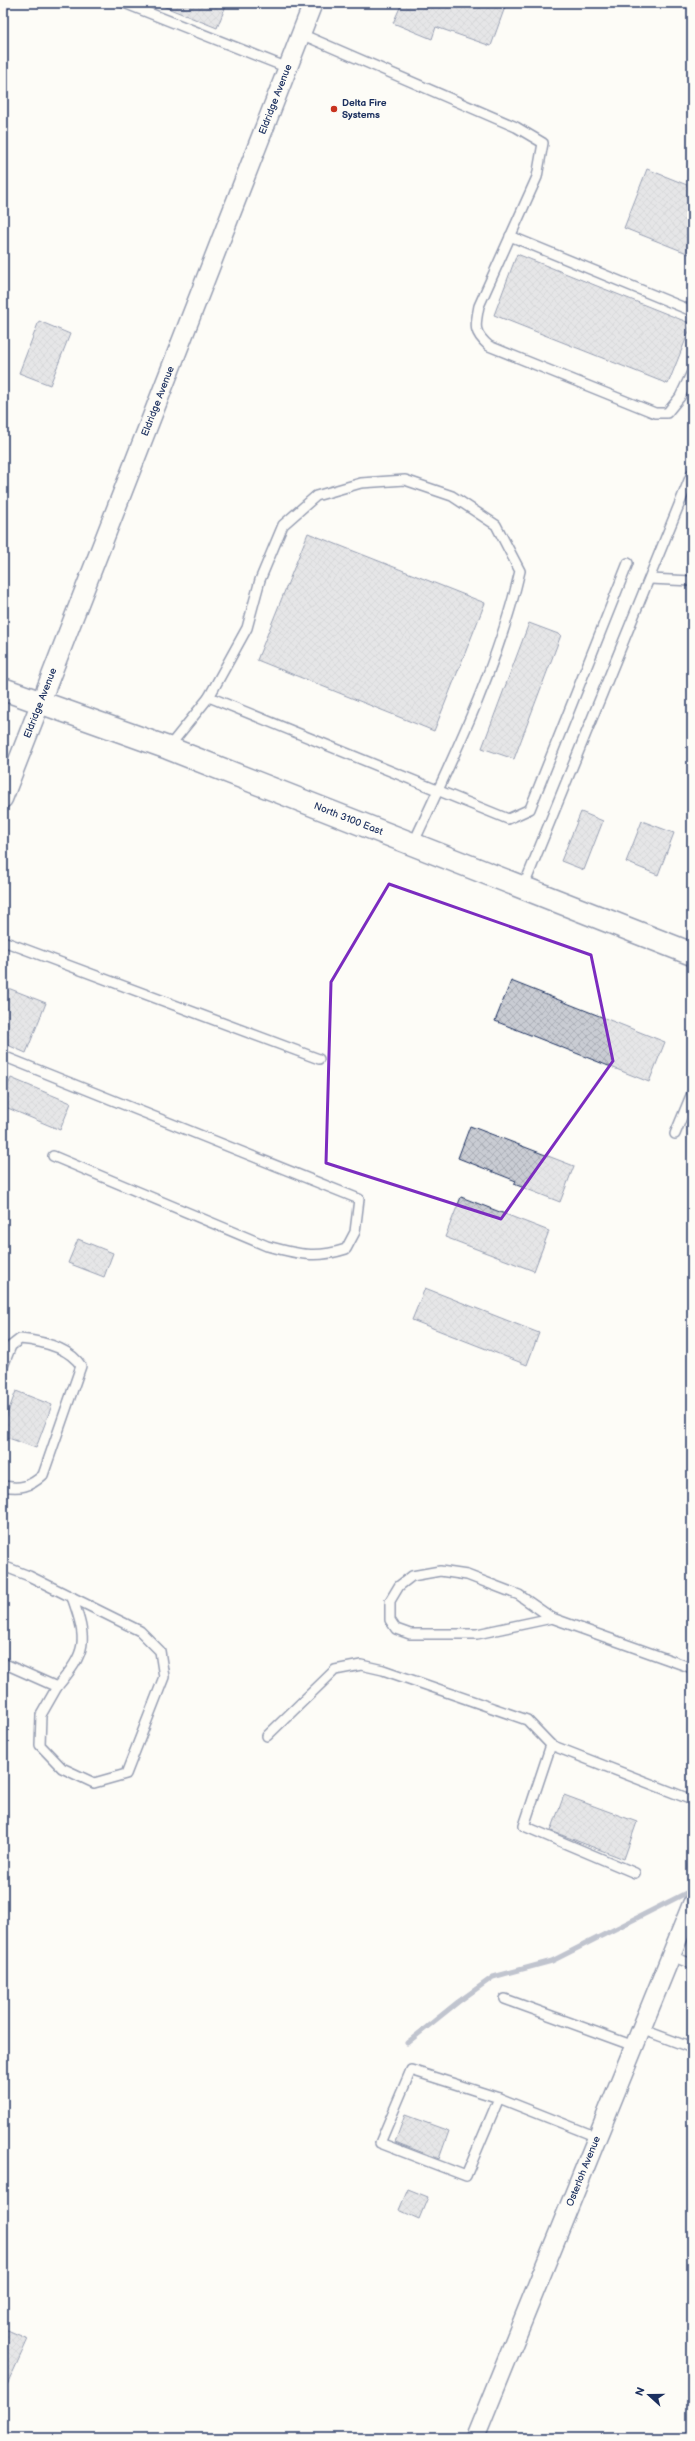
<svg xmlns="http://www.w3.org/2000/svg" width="695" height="2441" font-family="'Balsamiq Sans',sans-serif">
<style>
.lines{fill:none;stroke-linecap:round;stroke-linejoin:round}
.stream{stroke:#76819c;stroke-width:5}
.building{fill:url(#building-cross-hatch);stroke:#1b2f5e}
.service-casing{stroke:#1b2f5e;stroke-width:12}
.minor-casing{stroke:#1b2f5e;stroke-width:21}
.secondary-casing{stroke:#1b2f5e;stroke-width:25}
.service{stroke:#fdfcf7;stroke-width:9}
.minor{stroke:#fdfcf7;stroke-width:18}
.secondary{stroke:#fdfcf7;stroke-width:22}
.marked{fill:none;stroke:#7b2cbf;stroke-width:3;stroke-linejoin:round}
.poi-dot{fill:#c8321e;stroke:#fdfcf7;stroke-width:1.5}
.labels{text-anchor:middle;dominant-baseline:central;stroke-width:3.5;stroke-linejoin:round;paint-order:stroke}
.street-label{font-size:10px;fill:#1b2f5e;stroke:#fdfcf7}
.poi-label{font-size:10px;font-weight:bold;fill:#1b2f5e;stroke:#fdfcf7;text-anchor:start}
</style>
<defs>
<pattern id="building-cross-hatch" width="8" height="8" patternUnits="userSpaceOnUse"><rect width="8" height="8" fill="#c9ccd3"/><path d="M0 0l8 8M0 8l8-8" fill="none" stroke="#acb0b8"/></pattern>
</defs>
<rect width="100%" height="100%" fill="#fdfcf7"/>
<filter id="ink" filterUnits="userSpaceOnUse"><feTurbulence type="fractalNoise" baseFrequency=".025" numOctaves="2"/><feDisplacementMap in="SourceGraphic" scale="8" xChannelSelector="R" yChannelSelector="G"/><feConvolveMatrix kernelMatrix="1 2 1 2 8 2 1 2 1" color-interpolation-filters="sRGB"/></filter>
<g filter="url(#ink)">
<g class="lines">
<polyline class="stream" points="407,2043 458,2002 493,1977 552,1961 692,1890"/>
</g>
<g class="building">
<polygon points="155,3 227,3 217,28"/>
<polygon points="402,3 495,3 505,7 491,46 436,27 432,39 393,23"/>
<polygon points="647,169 692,187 692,255 624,228"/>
<polygon points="517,254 692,324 668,384 494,315"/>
<polygon points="39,321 70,334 50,385 19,373"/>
<polygon points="308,533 485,603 434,731 257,660"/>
<polygon points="529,623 561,635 514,759 482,748"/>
<polygon points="581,812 603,821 584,870 561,861"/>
<polygon points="642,821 674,833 658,875 626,862"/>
<polygon points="511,981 665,1042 649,1082 495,1021"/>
<polygon points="3,986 46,1003 26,1053 3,1043"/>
<polygon points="11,1078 71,1103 60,1130 3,1106 3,1097"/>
<polygon points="470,1126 574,1166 560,1202 514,1184 516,1181 458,1158"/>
<polygon points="461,1197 549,1231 534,1271 445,1237"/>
<polygon points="78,1239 113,1253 104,1277 68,1263"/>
<polygon points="425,1288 539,1333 527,1365 412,1320"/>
<polygon points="16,1391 52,1405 36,1448 3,1436 3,1425"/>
<polygon points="564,1795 637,1822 624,1859 551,1831"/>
<polygon points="405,2115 449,2131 439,2159 395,2142"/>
<polygon points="408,2189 428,2197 419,2219 399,2210"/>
<polygon points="3,2328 28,2339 3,2394"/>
</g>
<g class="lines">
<defs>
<g id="service">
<polyline points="124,3 288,68"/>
<path d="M301 34 516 127 543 143 537 177 479 306C475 326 473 332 489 346L655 413H667L680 397 692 372"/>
<polyline points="510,236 692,311"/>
<polyline points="650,579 692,581"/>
<polyline points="209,697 508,819 530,809 628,563"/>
<path d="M168 748 209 697 247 628 260 580 283 525 316 496 361 483 405 480 452 496 496 525 520 571C498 666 454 756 413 844"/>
<polyline points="523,888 692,473"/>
<polyline points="3,941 319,1059"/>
<path d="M3 1056 359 1199 355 1232 346 1249C315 1259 298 1254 267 1246L53 1156"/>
<polyline points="675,1134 692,1093"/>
<path d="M3 1366 11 1346 20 1339C40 1341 69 1347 81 1366L43 1475C30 1487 20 1489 3 1486"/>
<polyline points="3,1566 29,1576 140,1631 160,1651 164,1677 126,1774 94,1783 62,1768 40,1745 41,1715 57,1687 3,1663"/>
<polygon points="440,1571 467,1575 519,1595 552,1618 477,1634 410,1634 396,1629 390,1620 390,1601 399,1586 412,1576"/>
<polyline points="552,1618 692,1668"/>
<path d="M57 1687C87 1651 88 1642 72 1597"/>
<polyline points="267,1736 335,1670 361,1665 383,1670 527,1720 551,1745 524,1826 635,1873"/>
<polyline points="551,1745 692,1800"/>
<polyline points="671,1956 692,1964"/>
<polyline points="505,1999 634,2046"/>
<polyline points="641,2029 692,2048"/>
<polygon points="411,2070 499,2098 466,2176 380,2143"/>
<polyline points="499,2098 597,2137"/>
</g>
<g id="minor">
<path id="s1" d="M3 799 313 3"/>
<path id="s2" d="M475 2438 692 1904"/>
</g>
<g id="secondary">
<path id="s3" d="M3 689 168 748 692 954"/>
</g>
</defs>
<use href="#service" class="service-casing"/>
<use href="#minor" class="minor-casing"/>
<use href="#secondary" class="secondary-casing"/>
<use href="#service" class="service"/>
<use href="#minor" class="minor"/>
<use href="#secondary" class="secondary"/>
</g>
</g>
<path d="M0 0H695V2441H0ZM389 884 591 955 613 1061 501 1219 326 1163 331 982Z" fill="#fdfcf7" fill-opacity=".55" fill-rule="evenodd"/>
<path class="marked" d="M389 884 591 955 613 1061 501 1219 326 1163 331 982Z"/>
<circle class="poi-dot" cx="334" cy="109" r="4"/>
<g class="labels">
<g class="street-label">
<text stroke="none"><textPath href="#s1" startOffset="751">Eldridge Avenue</textPath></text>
<text stroke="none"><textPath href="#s1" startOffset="427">Eldridge Avenue</textPath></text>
<text stroke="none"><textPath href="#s1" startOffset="103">Eldridge Avenue</textPath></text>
<text stroke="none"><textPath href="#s3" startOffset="369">North 3100 East</textPath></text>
<text stroke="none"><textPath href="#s2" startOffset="288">Osterloh Avenue</textPath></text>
</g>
<g class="poi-label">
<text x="342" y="103">Delta Fire<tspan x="342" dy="12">Systems</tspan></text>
</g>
</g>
<rect width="695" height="2441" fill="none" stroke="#fdfcf7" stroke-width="16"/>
<rect x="8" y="8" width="679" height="2425" fill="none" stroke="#1b2f5e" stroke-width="1.5" filter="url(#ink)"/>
<g transform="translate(649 2395) rotate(291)" stroke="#fdfcf7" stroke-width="3" paint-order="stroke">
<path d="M0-3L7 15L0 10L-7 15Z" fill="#1b2f5e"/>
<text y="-6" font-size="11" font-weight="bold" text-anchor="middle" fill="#1b2f5e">N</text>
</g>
</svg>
